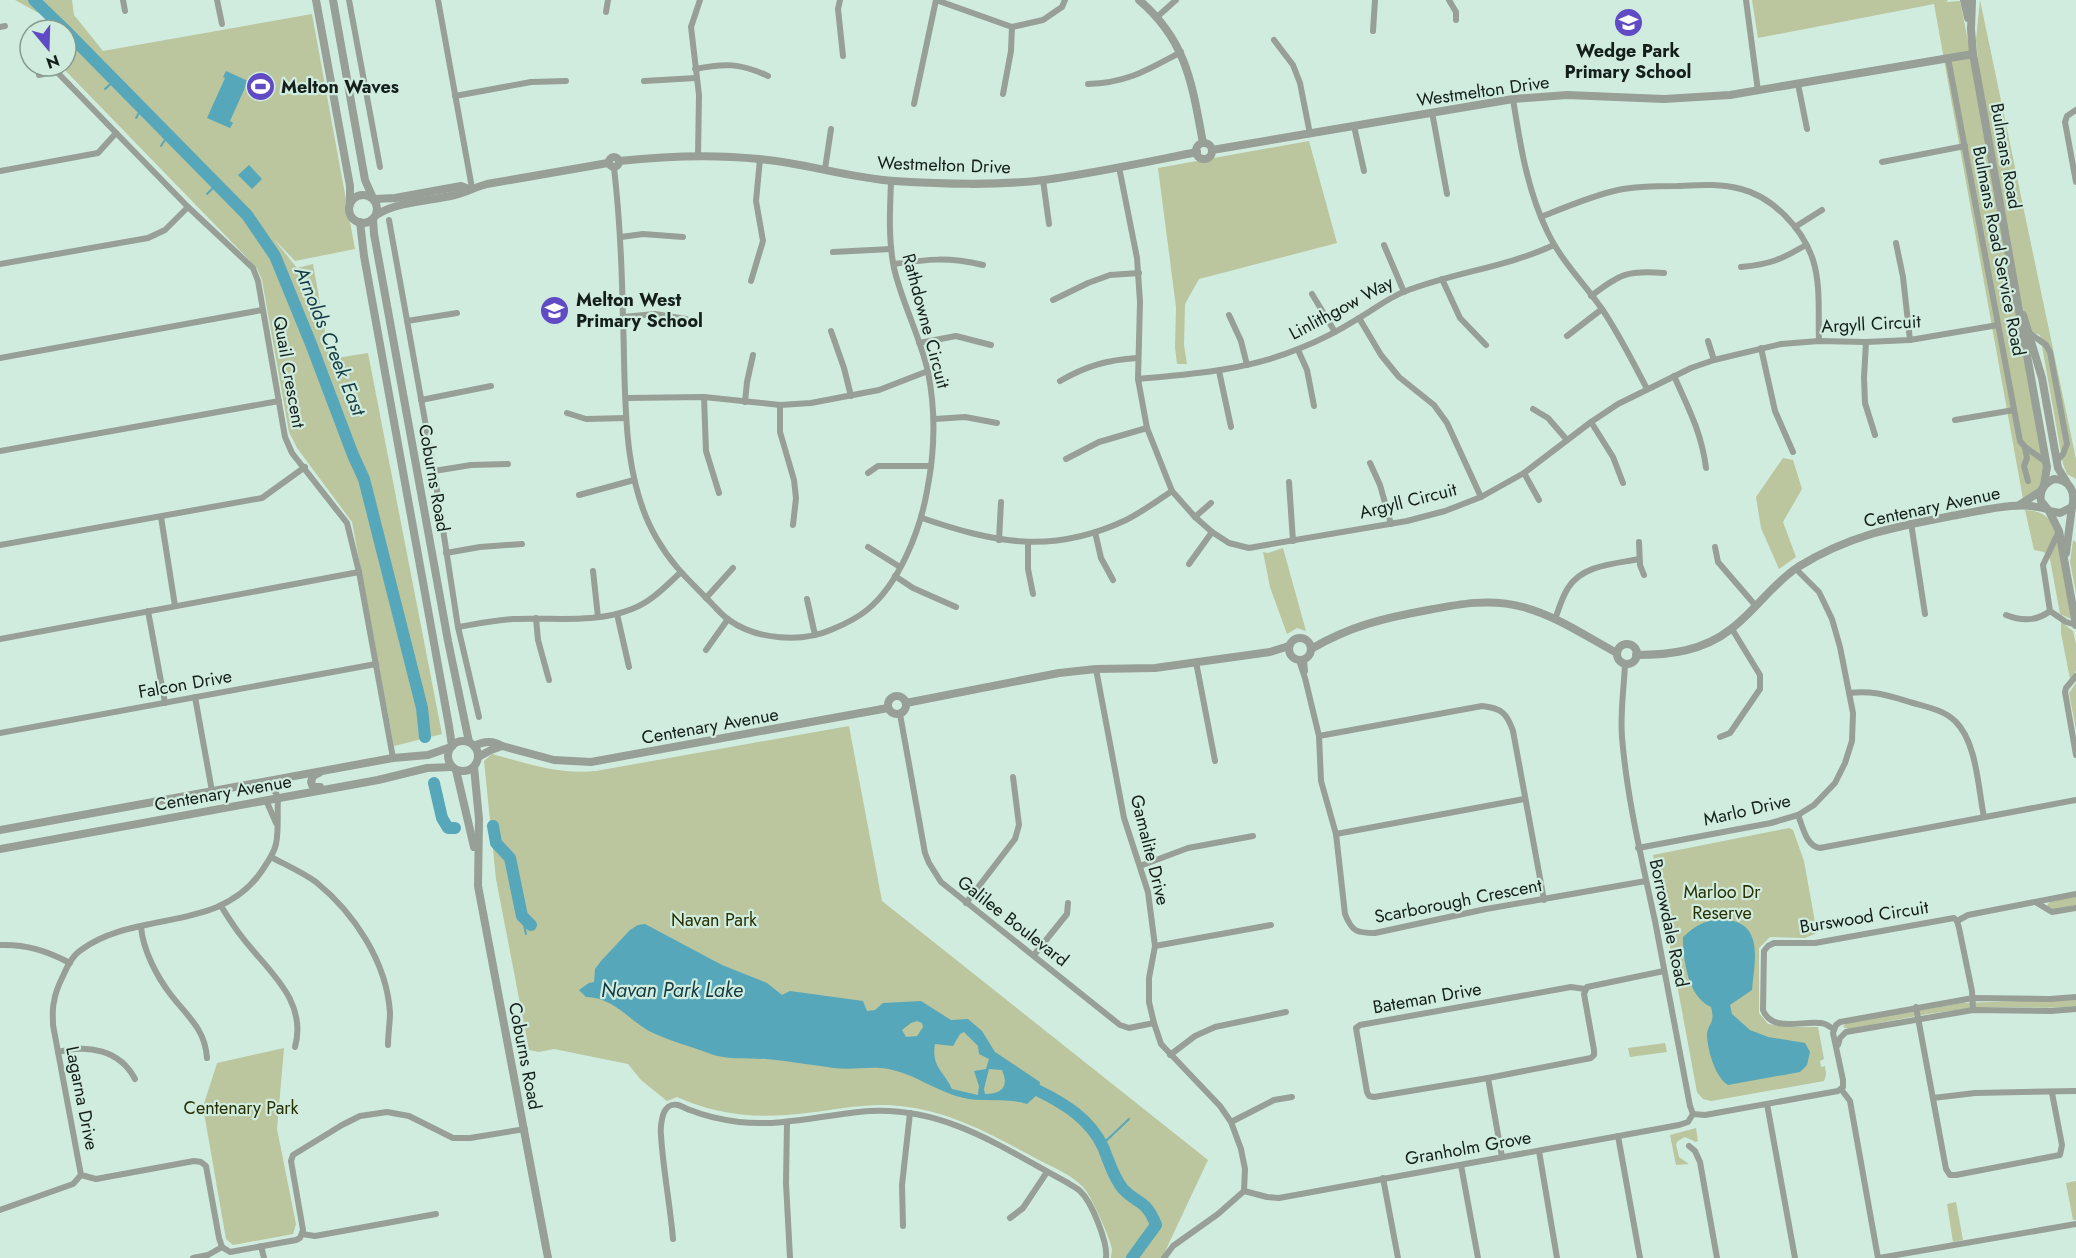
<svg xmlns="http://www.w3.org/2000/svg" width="2076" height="1258" font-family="Jost,sans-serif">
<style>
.green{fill:#bbc59e}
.water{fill:#56a7b9;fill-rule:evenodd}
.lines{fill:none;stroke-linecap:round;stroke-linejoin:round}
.stream{stroke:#56a7b9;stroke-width:2}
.river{stroke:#56a7b9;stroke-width:12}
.minor{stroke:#979f96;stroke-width:6}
.tertiary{stroke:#979f96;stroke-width:8}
.labels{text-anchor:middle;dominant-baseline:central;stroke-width:4.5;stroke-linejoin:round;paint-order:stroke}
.poi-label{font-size:18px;font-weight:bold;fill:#141e1a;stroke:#d0ecdf;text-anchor:start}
.street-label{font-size:18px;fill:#141e1a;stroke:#d0ecdf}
.park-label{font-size:18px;fill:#283001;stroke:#d0ecdf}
.water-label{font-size:20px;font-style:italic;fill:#143b43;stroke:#d0ecdf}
</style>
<rect width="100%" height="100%" fill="#d0ecdf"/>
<g class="green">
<polygon points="15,0 72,0 74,15 103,51 312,14 355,249 295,261 273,238 297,268 313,264 330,359 368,353 442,734 394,746 352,522 297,448 289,432 262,280 257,268 61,66 66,66 66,30 48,30 44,16"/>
<polygon points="1752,0 1948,0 1946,2 1960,1 1985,124 1976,40 1980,0 2076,459 2076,479 2067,474 2063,464 2040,335 2028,331 2015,288 2044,463 2043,482 2037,499 2023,499 1934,4 1758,38"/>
<polygon points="1309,141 1337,243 1199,279 1185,304 1184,345 1187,364 1177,364 1175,347 1176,307 1158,168"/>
<polygon points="1783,458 1793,460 1802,489 1783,522 1796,557 1779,569 1761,528 1756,497"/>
<path d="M2025 510C2039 511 2045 514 2055 525L2071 619 2060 614 2050 559 2044 552 2034 550Z"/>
<polygon points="2073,540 2076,542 2076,593 2070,562"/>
<polygon points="1283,548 1306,631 1297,628 1287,634 1270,587 1263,552 1268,553"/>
<polygon points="2061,622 2073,631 2076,644 2076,671 2070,679 2061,633"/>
<polygon points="2076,683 2076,730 2069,693"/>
<path d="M849 726 882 901 1208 1160 1162 1258H1111C1111 1255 1112 1252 1112 1249 1110 1238 1091 1195 1083 1187 1071 1174 1052 1167 1037 1159 987 1132 945 1108 888 1105 860 1104 833 1110 806 1113 762 1119 718 1116 677 1097L667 1101 641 1080 628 1064 554 1049 539 1052 529 1050 496 879 484 761 492 754C526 763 559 775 596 771Z"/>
<polygon points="1789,828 1793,830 1804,861 1817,933 1805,938 1770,937 1759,948 1759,1013 1768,1024 1790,1027 1818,1027 1824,1059 1820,1061 1821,1067 1825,1066 1826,1075 1824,1081 1711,1101 1703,1099 1697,1092 1653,855"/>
<polygon points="2076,896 2076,905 2052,910 2047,906 2050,901"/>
<path d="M2076 999V1006C2043 1010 2011 1005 1978 1008 1935 1011 1891 1021 1849 1029L1843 1027 1846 1023 1962 1003Z"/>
<polygon points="1665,1043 1667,1052 1630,1057 1628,1048"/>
<polygon points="284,1048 277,1129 296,1224 293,1234 233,1245 226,1239 203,1107 217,1063"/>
<polygon points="1696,1128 1698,1141 1696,1142 1685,1137 1678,1141 1676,1144 1679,1157 1689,1164 1676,1165 1670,1135"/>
<polygon points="2076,1181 2076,1220 2073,1220 2066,1183"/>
<polygon points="1956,1202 1963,1240 1953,1242 1947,1204"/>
</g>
<g class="water">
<polygon points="226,71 248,81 230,121 233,123 230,128 207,118 225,78 223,77"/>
<polygon points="249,165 262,179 252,189 238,175"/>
<path d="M1718 919C1765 919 1755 958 1752 990L1730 1005 1732 1014 1750 1030 1768 1037 1805 1043 1810 1052 1807 1065 1800 1072 1728 1085C1715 1077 1708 1051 1707 1036 1707 1023 1716 1025 1711 1007 1688 997 1683 960 1683 937 1695 926 1702 922 1718 919Z"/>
<path d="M645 924 722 965 767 983 782 995 790 991 863 1001 867 1011 875 1010 883 1003 921 1001 951 1020 968 1019 982 1031 995 1052 1040 1082 1038 1094 1027 1104C1009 1098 989 1102 969 1099 937 1094 912 1070 880 1068 865 1067 849 1070 834 1068 811 1065 789 1061 766 1059 747 1058 726 1060 708 1053 690 1046 670 1041 653 1033 630 1022 614 997 586 997L579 990 589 983 594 982 595 969 601 961 630 930 638 925ZM917 1021 922 1023 923 1027 917 1036 906 1037 902 1030 911 1023ZM964 1032 978 1046 979 1054 989 1059 986 1069 974 1071 979 1086 978 1095 952 1089C944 1071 931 1067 935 1044L953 1046 960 1034ZM989 1069 1002 1070C1009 1086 1003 1094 985 1094L984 1089Z"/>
</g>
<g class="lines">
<g class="stream">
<polyline points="105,89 115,80"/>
<polyline points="136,118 142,108"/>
<polyline points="175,142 184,144"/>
<polyline points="161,146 168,135"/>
<polyline points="207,194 217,184"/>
<polyline points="522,916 526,934"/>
<polyline points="1100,1142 1107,1140 1129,1119"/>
</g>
<g class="river">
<polyline points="34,0 65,30"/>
<polyline points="66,31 247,215 275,256 311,344 353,455 364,479 422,708 425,737"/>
<polyline points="434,783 442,818 448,828 455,828"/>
<polyline points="493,826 496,843 510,858 522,916 531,925"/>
<path d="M1039 1091C1065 1104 1090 1119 1103 1147 1109 1161 1113 1177 1123 1189 1138 1205 1146 1199 1156 1225L1132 1258"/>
</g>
<g class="minor">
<polyline points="123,0 125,11"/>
<polyline points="217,0 222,24"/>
<polyline points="349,0 380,167"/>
<polyline points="438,0 472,188"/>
<polyline points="840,0 838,9 843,56"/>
<polyline points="936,0 1012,27 1043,20 1062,7 1065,0"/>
<polyline points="1449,0 1456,12 1456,20"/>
<polyline points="1746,0 1758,91"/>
<polyline points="606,12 608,0"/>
<polyline points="1157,17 1176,0"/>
<polyline points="0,27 5,26"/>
<polyline points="1373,31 1375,0"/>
<polyline points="1274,40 1293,65 1300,83 1310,134"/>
<polyline points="1948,58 2020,441 2025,447 2046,462"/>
<path d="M695 69C725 63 740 63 768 76"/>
<polyline points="39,75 56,71 188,207 253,268 258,281 285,437 292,453 347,523 359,572 393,758"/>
<polyline points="644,81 696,78"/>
<path d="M1088 84C1127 83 1147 70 1181 52"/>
<polyline points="1798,84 1807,129"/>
<polyline points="1003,94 1011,51 1012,27"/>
<polyline points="455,96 531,82 566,81"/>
<path d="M1513 99C1520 144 1527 189 1547 231 1561 261 1584 283 1602 309 1619 334 1633 362 1647 389"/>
<polyline points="914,104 936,0"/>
<polyline points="2076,110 2067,116 2065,122 2076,182"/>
<polyline points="1432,112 1447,194"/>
<polyline points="1354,126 1364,171"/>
<polyline points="698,156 699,95 691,27 700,0"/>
<polyline points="1882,162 1965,146"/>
<polyline points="1119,167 1137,258 1140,302 1138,379 1147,428 1172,491 1195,517 1212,532 1229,543 1249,548 1266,545 1407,521 1445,511 1481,497 1524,473 1591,422 1618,404 1691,368 1714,360 1781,344 1819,341 1866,342 1910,340 1998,325"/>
<path d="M614 168C620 218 622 269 623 320 626 390 620 477 657 539 673 567 691 582 713 605 718 610 723 616 729 620 757 640 802 643 833 629 845 624 857 618 867 610 899 584 920 531 927 491 935 451 936 412 928 372 920 336 902 303 894 268 888 239 890 210 891 181"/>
<polyline points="825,169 831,129"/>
<polyline points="0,171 98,153 116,133"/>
<polyline points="1043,180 1049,224"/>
<path d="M1541 217C1566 207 1591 196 1618 190 1637 186 1657 186 1677 186 1698 185 1720 183 1741 189 1773 197 1803 229 1813 260 1821 285 1818 315 1819 341"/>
<polyline points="389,220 434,471 458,627 479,717"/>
<polyline points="1795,227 1822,210"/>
<polyline points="621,237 643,234 683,237"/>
<polyline points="1896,243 1903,277 1910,340"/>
<polyline points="1384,245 1404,292"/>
<polyline points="833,252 891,249"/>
<polyline points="0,264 148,238 165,230 188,207"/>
<path d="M894 264C929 259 948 257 983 265"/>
<path d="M1741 267C1771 264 1780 260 1806 245"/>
<polyline points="1442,279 1460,318 1486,345"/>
<polyline points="751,281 763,241 756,201 760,159"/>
<polyline points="1312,294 1335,332"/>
<path d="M1591 296C1620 274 1627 270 1664 273"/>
<polyline points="1053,300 1088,283 1110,275 1139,273"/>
<polyline points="1229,315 1241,341 1247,365"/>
<polyline points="623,317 655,314 686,319"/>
<polyline points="1359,318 1381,355 1399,377 1434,405 1447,423 1481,497"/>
<polyline points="407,321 457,313"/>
<polyline points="831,331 844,368 851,396"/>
<polyline points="2028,332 2046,345 2050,352 2067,444 2063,454 2057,461"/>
<polyline points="1567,336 1602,309"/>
<polyline points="1708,341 1714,360"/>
<polyline points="1866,342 1864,378 1865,403 1875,435"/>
<polyline points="919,343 956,336 991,345"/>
<polyline points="1761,348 1775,411 1793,452"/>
<polyline points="1298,350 1307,370 1314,406"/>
<polyline points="0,358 262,310"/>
<polyline points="1219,371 1231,427"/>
<path d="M1674 376C1688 407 1702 434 1706 468"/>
<path d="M1138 379C1192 374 1248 370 1298 349 1319 341 1340 330 1359 318 1375 309 1389 297 1406 291 1455 272 1507 267 1554 245"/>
<path d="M1060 381C1086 366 1107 360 1137 358"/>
<polyline points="704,397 706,451 719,493"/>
<polyline points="626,398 704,397 780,405 811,403 879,390 928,371"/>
<polyline points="421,400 491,386"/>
<polyline points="745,402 747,382 753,355"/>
<polyline points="780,405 780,432 794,480 796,498 793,525"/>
<polyline points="1533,409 1548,418 1567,440"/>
<polyline points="567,413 586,419 626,418"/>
<polyline points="935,419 965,417 997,423"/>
<polyline points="1955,420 2014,410"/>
<polyline points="1591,422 1613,457 1623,483"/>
<polyline points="2025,448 2027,458 2024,466 2028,481"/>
<polyline points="0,451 279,401"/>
<polyline points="1066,459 1099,442 1147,428"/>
<polyline points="1370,463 1380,485 1391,524"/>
<polyline points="434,471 471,465 508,464"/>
<polyline points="868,473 878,466 931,466"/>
<polyline points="1524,473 1539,500"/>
<polyline points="1289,482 1293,541"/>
<polyline points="579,495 634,480"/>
<polyline points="161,517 175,606"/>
<polyline points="1195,517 1211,503"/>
<path d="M922 518C995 543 1052 555 1126 520 1142 512 1157 501 1172 491"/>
<polyline points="1911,523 1925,614"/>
<polyline points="2059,531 2043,565 2050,611 2066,622 2076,625"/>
<polyline points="1095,532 1101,558 1113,580"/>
<polyline points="999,540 1001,502"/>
<polyline points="1639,542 1640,565 1644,575"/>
<polyline points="1028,543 1028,569 1033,594"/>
<polyline points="0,545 262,498 305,467"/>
<polyline points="868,547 900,567"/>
<polyline points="1715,547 1718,562 1755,605"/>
<polyline points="446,553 480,547 522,544"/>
<polyline points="1189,564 1212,532"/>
<polyline points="593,571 598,617"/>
<polyline points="895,576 913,588 956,607"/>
<polyline points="706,598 733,568"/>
<polyline points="807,599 815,635"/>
<polyline points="148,611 165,703"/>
<polyline points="617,614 629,667"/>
<path d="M2006 615C2021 621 2037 621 2050 611"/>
<polyline points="536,618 538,640 549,680"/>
<path d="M1555 619C1559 609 1562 597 1568 588 1582 565 1614 564 1639 559"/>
<path d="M458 627C476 624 495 620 513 619 552 617 595 624 632 609 651 602 666 586 680 573"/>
<polyline points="0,639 359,572"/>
<polyline points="706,650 728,619"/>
<path d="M1299 660 1305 678 1319 736 1321 781 1336 834 1345 914C1352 932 1357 933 1375 933L1486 909 1646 881"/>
<polyline points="1304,660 1305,671"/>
<polyline points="1196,662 1215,761"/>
<path d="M1625 664C1624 688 1620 713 1622 737 1627 799 1642 860 1655 921 1667 982 1678 1044 1690 1106L1693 1114"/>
<polyline points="1096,669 1124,818 1148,892 1155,946 1149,978 1149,1002 1154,1023 1161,1044 1220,1106 1231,1122 1241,1149 1245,1169 1244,1191 1218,1214 1173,1246 1164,1258"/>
<polyline points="2076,676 2066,688 2065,692 2076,755"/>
<path d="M1849 693C1874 690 1889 696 1913 703 1927 707 1944 710 1955 721 1977 742 1978 788 1984 817"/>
<polyline points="195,697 212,791"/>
<polyline points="900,714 925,853 929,863 941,882 1120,1025 1129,1028 1154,1023"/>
<polyline points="0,733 376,664"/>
<path d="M1319 736 1482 706C1501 708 1507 713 1513 731L1544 900"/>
<polyline points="1720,737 1730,733 1760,689 1760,675 1732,629"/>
<path d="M266 782 276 793 278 798C277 813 279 830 276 844 274 854 267 863 261 872 220 933 134 910 81 950 72 956 67 967 63 976 59 984 55 993 54 1002 52 1009 53 1017 53 1025L81 1175 96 1179 194 1161 201 1162 206 1166 219 1238 222 1247 230 1252 296 1240 300 1238 303 1230 291 1161 293 1155 342 1125 360 1116 387 1112 409 1116 453 1138H470L525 1129"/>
<polyline points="266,800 276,823"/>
<path d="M1798 815C1803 827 1806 846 1820 848L2076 800"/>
<polyline points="1336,834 1524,799"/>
<polyline points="1638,848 1771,823 1798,815 1814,805 1835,783 1845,763 1852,741 1853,713 1840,647 1832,619 1819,592 1796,569"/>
<path d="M271 857C286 865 302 872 316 882 354 913 387 962 390 1013 390 1023 388 1034 388 1045"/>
<polyline points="1140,866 1188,848 1253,836"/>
<polyline points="966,903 1015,839 1019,825 1013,777"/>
<polyline points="2037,903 2052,912 2076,908"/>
<path d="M221 906C228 917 234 927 242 937 267 970 308 1000 295 1047"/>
<polyline points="1957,921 1968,915 2076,894"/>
<path d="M141 927C143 950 157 977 171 995 188 1017 205 1029 207 1058"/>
<path d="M0 945C26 944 47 951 70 963"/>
<polyline points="1155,946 1271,925"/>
<polyline points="1034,955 1067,914 1068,903"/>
<polyline points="1916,1007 1946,1169 1950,1175 1956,1175 2060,1155 2062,1145 2052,1093"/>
<path d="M1834 1029C1831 1028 1828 1025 1825 1024 1808 1018 1773 1035 1763 1010L1764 951 1768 946 1774 943H1815L1954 918 1957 921 1959 928 1972 991 1973 1010"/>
<polyline points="1838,1045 1840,1038 1846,1032 1973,1010 2051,1011 2076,1009"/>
<path d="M58 1052C88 1044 120 1050 135 1079"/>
<polyline points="1170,1055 1195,1036 1215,1027 1286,1012"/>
<polyline points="1488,1078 1374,1097 1369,1096 1367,1092 1356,1028 1360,1025 1571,987 1585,989"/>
<polyline points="1841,1089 1850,1101 1878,1258"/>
<polyline points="1933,1098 1975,1093 2076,1091"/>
<polyline points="1767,1104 1795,1258"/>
<polyline points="1693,1114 1705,1115 1838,1091 1843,1087 1843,1080 1833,1033 1836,1025 1840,1022 1973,998 2050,999 2076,997"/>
<polyline points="787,1122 786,1183 790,1258"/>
<polyline points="1231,1122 1274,1100 1292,1097"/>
<polyline points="1618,1136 1640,1258"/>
<polyline points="1689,1146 1695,1151 1700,1162 1717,1258"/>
<polyline points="1539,1151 1557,1258"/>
<polyline points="1502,1157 1488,1078 1591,1058 1594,1055 1594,1050 1584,994 1587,987 1664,971"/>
<polyline points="1461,1165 1478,1258"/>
<polyline points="1383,1178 1398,1258"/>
<polyline points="1244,1191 1267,1197 1279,1198 1679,1125 1688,1122 1693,1114"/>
<polyline points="0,1210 73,1184 81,1175"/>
<polyline points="1010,1218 1023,1208 1047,1172"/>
<polyline points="903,1226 902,1185 910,1113"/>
<polyline points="302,1234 315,1236 436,1214"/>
<path d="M673 1239C670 1204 663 1169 661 1135 660 1128 662 1114 666 1109 669 1105 674 1104 678 1105 682 1106 686 1109 690 1110 705 1116 723 1120 739 1122 783 1127 826 1114 870 1111 947 1107 1004 1149 1068 1183 1072 1186 1077 1188 1080 1191 1092 1202 1108 1243 1106 1258"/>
<polyline points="261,1246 264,1258"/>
<polyline points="193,1258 208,1255 222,1247"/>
<polyline points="1879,1258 2076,1224"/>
</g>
<g class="tertiary">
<polyline points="316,0 350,186 350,203"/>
<polyline points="333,0 365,180 373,198"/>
<path d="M1139 0C1187 41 1192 84 1203 143"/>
<polyline points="1964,0 1968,18"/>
<polyline points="1972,0 1971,29 1973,54 2047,467 2044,485"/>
<circle cx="1204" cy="151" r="8"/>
<polyline points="1212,150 1513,99 1567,95 1664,99 1730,95 1973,54"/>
<circle cx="614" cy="162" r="5"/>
<path d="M619 161C665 156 713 154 759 159 805 163 849 178 894 181 943 184 995 186 1044 180 1095 173 1146 162 1197 152"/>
<circle cx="363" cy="209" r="14"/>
<polyline points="374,199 395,198 461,186 469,189"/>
<path d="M376 215C399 201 430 201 455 195 466 192 476 187 487 184L608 163"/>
<polyline points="373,219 374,234 448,641 469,742"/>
<polyline points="360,222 364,256 449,726 452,746"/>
<polyline points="2023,315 2042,378 2058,468 2066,481"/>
<path d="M2054 479C2070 479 2076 493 2072 507L2060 513 2049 511 2041 501C2039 490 2044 483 2054 479Z"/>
<polyline points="2019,505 2041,491"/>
<polyline points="2049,511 2059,531 2076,625"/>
<polyline points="2066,553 2072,507"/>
<circle cx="1300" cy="649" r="11"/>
<circle cx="1627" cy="654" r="10"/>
<path d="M1311 649C1350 626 1384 618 1428 610 1459 604 1491 598 1523 607 1557 616 1587 637 1617 653"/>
<path d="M1636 655C1670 655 1703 651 1731 629 1755 611 1772 584 1798 567 1853 533 1900 526 1962 514 1990 509 2019 501 2047 509"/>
<circle cx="897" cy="705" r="9"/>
<polyline points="906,703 1059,673 1096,669 1155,668 1270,652 1289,646"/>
<circle cx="463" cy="756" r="15"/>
<path d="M474 746C484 741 493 740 502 746L554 760 591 762 888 708"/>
<polyline points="478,757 491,750 502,746"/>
<polyline points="474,767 479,819 478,886 548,1258"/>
<polyline points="456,770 474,847"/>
<polyline points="319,773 313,776 311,782 313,787 320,787"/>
<polyline points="0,830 393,758 428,755 448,748"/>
<polyline points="0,849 378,780 427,768 452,767"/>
</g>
</g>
<defs>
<symbol id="school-disc" viewBox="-11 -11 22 22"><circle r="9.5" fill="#604bc4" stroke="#d0ecdf"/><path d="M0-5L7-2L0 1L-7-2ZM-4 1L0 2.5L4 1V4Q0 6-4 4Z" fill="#fff"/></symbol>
<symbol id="stadium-disc" viewBox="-11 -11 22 22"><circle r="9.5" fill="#604bc4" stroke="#d0ecdf"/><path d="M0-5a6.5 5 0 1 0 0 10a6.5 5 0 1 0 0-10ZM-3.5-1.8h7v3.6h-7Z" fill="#fff"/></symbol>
</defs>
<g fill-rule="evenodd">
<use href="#school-disc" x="1612" y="6" width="33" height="33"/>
<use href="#stadium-disc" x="244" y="70" width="33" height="33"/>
<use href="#school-disc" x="538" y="294" width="33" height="33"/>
</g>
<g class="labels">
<g class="poi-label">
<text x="1628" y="51" text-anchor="middle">Wedge Park<tspan x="1628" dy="21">Primary School</tspan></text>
<text x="281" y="87">Melton Waves</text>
<text x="576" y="300">Melton West<tspan x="576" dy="21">Primary School</tspan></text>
</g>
<g class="street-label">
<text transform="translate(1483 91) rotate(-8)">Westmelton Drive</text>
<text transform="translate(2006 156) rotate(80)">Bulmans Road</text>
<text transform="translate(944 165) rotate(2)">Westmelton Drive</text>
<text transform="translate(1999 251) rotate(79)">Bulmans Road Service Road</text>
<text transform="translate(1341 308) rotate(-28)">Linlithgow Way</text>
<text transform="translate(926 321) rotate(75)">Rathdowne Circuit</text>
<text transform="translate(1871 324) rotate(-3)">Argyll Circuit</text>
<text transform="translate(289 372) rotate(80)">Quail Crescent</text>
<text transform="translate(434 478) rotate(80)">Coburns Road</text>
<text transform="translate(1408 501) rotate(-14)">Argyll Circuit</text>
<text transform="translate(1932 507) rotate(-12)">Centenary Avenue</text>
<text transform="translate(185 684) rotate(-10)">Falcon Drive</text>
<text transform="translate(710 726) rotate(-10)">Centenary Avenue</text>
<text transform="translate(223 793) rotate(-10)">Centenary Avenue</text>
<text transform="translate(1747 810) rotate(-13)">Marlo Drive</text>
<text transform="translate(1150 850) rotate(76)">Gamalite Drive</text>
<text transform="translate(1458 901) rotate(-11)">Scarborough Crescent</text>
<text transform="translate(1864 917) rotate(-9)">Burswood Circuit</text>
<text transform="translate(1013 921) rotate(38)">Galilee Boulevard</text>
<text transform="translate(1669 923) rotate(78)">Borrowdale Road</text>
<text transform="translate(1427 998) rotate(-10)">Bateman Drive</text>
<text transform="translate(525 1056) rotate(79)">Coburns Road</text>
<text transform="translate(82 1098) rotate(79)">Lagarna Drive</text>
<text transform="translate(1468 1148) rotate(-10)">Granholm Grove</text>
</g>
<g class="park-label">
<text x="1722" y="892">Marloo Dr<tspan x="1722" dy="21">Reserve</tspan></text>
<text x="714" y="920">Navan Park</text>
<text x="241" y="1108">Centenary Park</text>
</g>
<g class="water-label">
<text transform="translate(330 341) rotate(68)">Arnolds Creek East</text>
<text x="672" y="990">Navan Park Lake</text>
</g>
</g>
<g transform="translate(48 48) rotate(161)"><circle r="28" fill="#d0ecdf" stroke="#859a90" stroke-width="1.5"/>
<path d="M0-4.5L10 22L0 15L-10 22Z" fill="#604bc4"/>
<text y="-9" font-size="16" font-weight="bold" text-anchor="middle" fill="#141e1a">N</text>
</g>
</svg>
